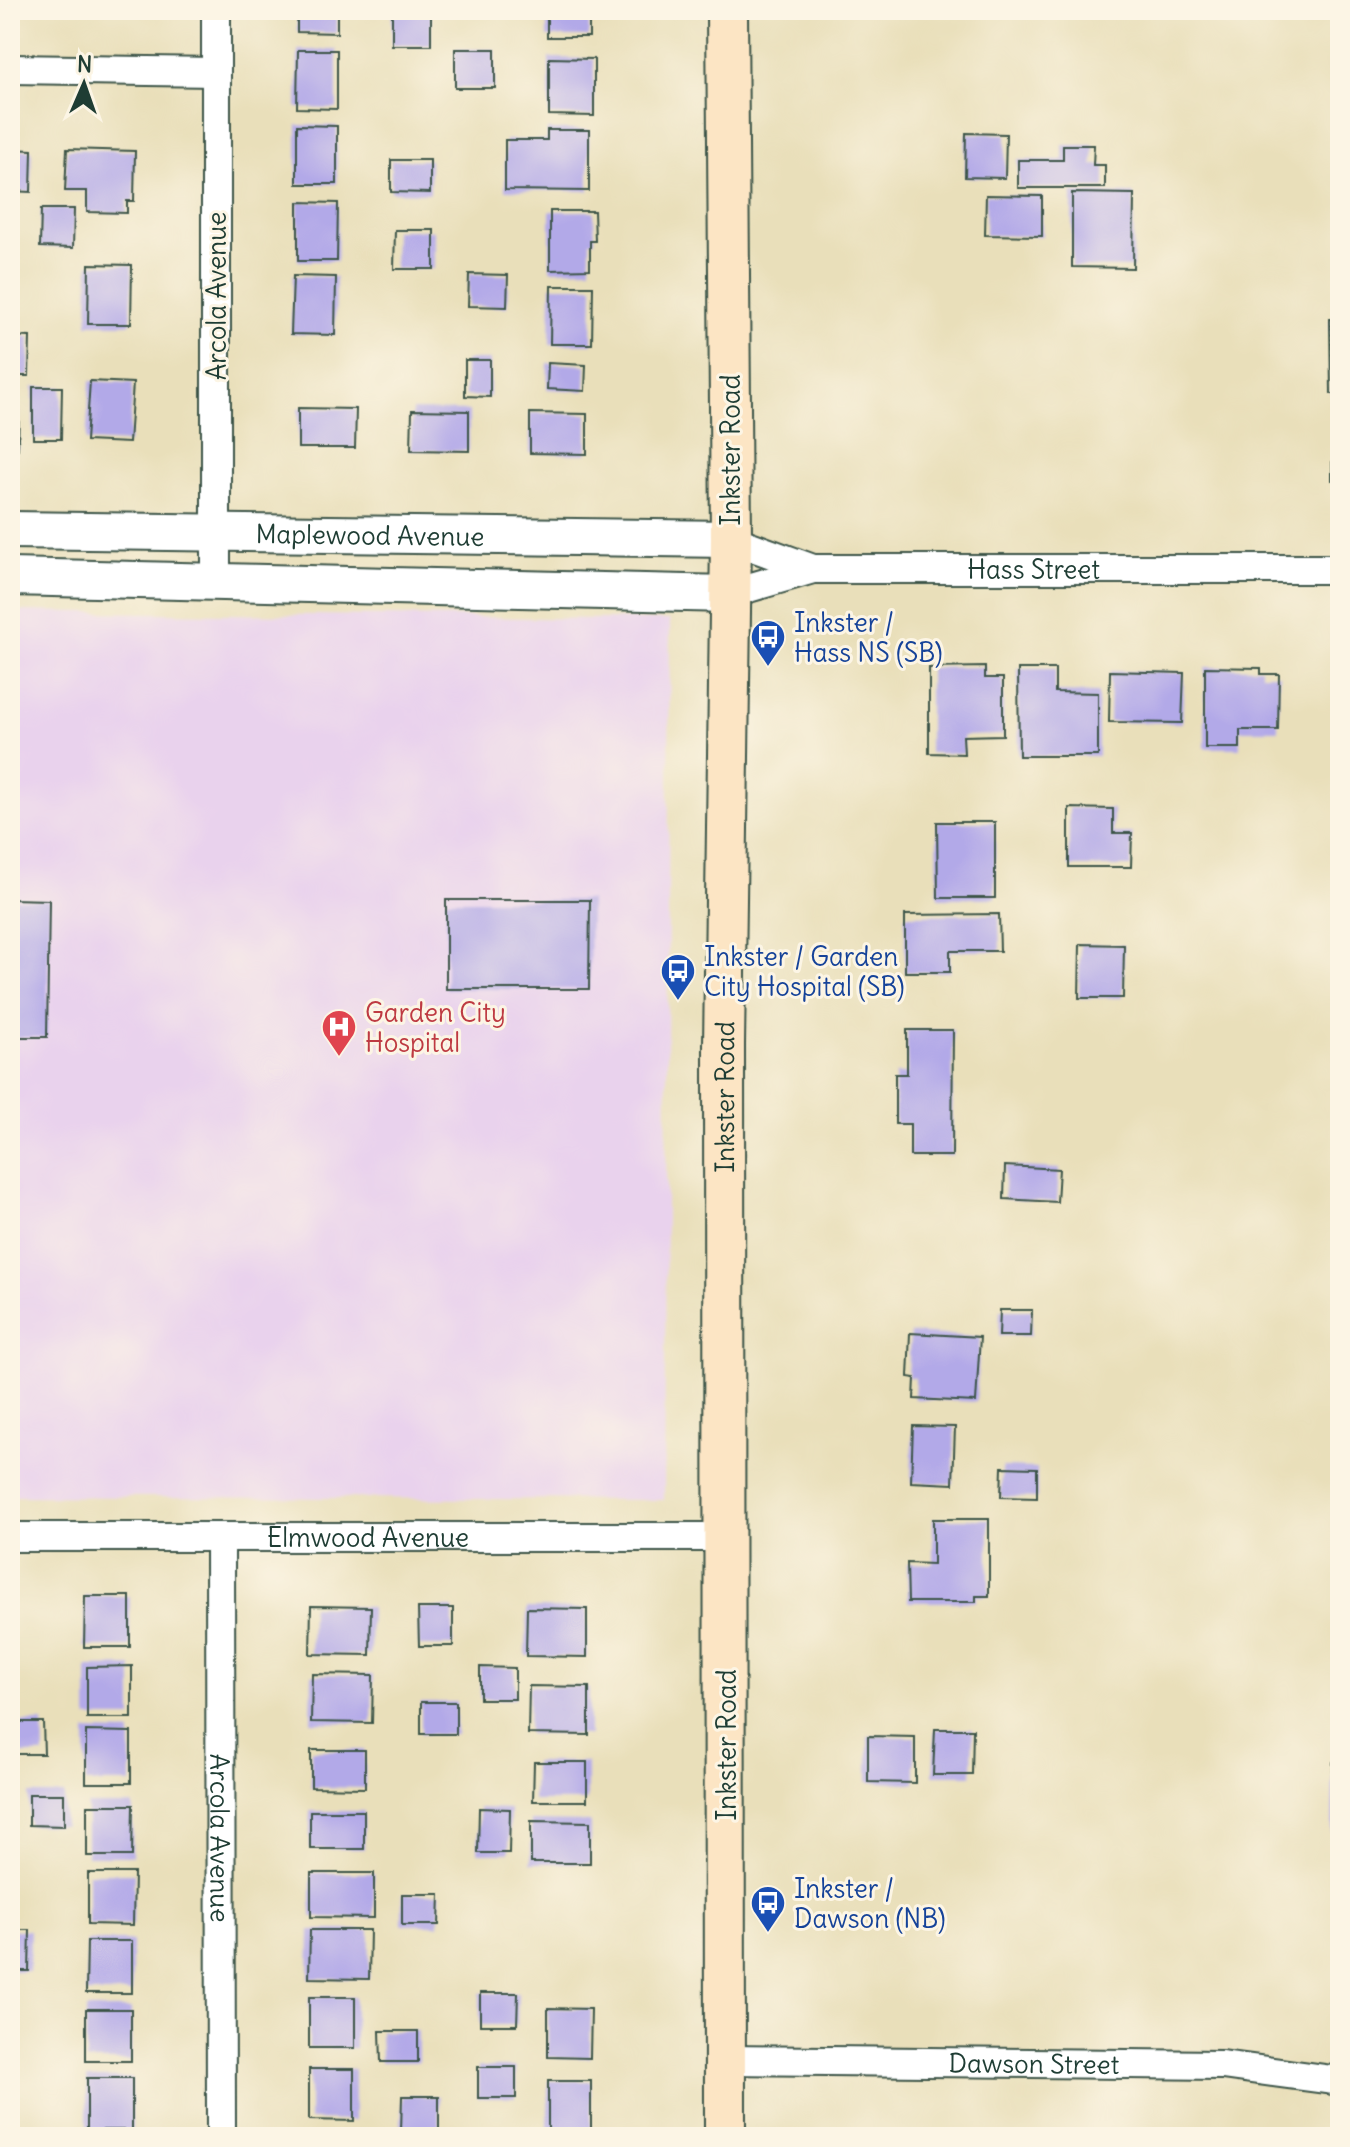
<svg xmlns="http://www.w3.org/2000/svg" width="1350" height="2147" font-family="Delius,sans-serif">
<style>
.built{fill:#e9d2ed}
.building{fill:#b2a9e8}
.lines{fill:none;stroke-linecap:round;stroke-linejoin:round}
.minor-casing{stroke:#3d5548;stroke-width:32}
.tertiary-casing{stroke:#3d5548;stroke-width:40}
.secondary-casing{stroke:#3d5548;stroke-width:44}
.minor{stroke:#fff;stroke-width:28}
.tertiary{stroke:#fff;stroke-width:36}
.secondary{stroke:#fce5c4;stroke-width:40}
.labels{text-anchor:middle;dominant-baseline:central;stroke-width:6;stroke-linejoin:round;paint-order:stroke}
.street-label{font-size:26px;fill:#1f3d34;stroke:#fcf5e5}
.transit-label{font-size:26px;fill:#164399;stroke:#fcf5e5;text-anchor:start}
.health-label{font-size:26px;fill:#be3a42;stroke:#fcf5e5;text-anchor:start}
</style>
<rect width="100%" height="100%" fill="#fcf5e5"/>
<filter id="ink" filterUnits="userSpaceOnUse"><feTurbulence type="fractalNoise" baseFrequency=".0125" numOctaves="2"/><feDisplacementMap in="SourceGraphic" scale="16" xChannelSelector="R" yChannelSelector="G"/><feConvolveMatrix kernelMatrix="1 2 1 2 8 2 1 2 1" color-interpolation-filters="sRGB"/></filter>
<filter id="wash" filterUnits="userSpaceOnUse"><feTurbulence type="fractalNoise" baseFrequency=".006" numOctaves="4" result="noise"/><feDisplacementMap in="SourceGraphic" scale="32" xChannelSelector="R" yChannelSelector="G"/><feGaussianBlur stdDeviation="1.8" result="paint"/><feColorMatrix in="noise" values="0 0 0 0 0 0 0 0 0 0 0 0 0 0 0 0 0 1.4 0 .05"/><feComposite in="paint" operator="in"/></filter>
<g filter="url(#wash)">
<rect width="100%" height="100%" fill="#e9dfba"/>
<polygon class="built" points="10,611 670,620 664,1500 10,1496"/>
<g id="blocks">
<g class="building">
<polygon points="297,10 337,10 337,33 297,32"/>
<rect x="392" y="10" width="39" height="35"/>
<rect x="547" y="10" width="42" height="27"/>
<rect x="455" y="49" width="40" height="39"/>
<polygon points="298,50 337,50 337,109 297,108"/>
<polygon points="549,58 594,59 594,116 549,115"/>
<polygon points="297,125 337,126 337,184 297,184"/>
<polygon points="547,130 589,130 589,191 505,190 505,140 547,140"/>
<polygon points="966,133 1006,134 1005,178 965,177"/>
<polygon points="1063,145 1094,145 1093,165 1105,165 1105,188 1018,188 1018,160 1063,160"/>
<polygon points="10,149 32,150 31,192 10,191"/>
<polygon points="67,149 135,151 134,201 127,201 127,213 87,212 87,191 65,191"/>
<polygon points="391,160 430,160 430,193 391,192"/>
<polygon points="1072,193 1134,194 1133,268 1072,267"/>
<polygon points="986,195 1042,196 1042,236 985,235"/>
<polygon points="298,202 338,203 337,261 298,261"/>
<polygon points="41,209 74,209 73,248 40,247"/>
<polygon points="550,211 594,211 595,241 590,241 590,269 550,270"/>
<polygon points="395,230 434,230 434,269 394,269"/>
<polygon points="89,264 132,265 131,324 88,324"/>
<polygon points="469,274 508,275 507,307 468,306"/>
<polygon points="293,276 336,277 335,335 291,334"/>
<polygon points="551,286 593,286 592,344 550,344"/>
<polygon points="1330,319 1340,319 1340,394 1331,394"/>
<polygon points="10,336 30,337 29,376 10,376"/>
<polygon points="465,360 490,360 490,397 465,396"/>
<polygon points="548,363 586,365 585,391 547,389"/>
<polygon points="90,381 133,383 129,443 86,441"/>
<polygon points="33,387 62,387 61,439 33,439"/>
<polygon points="298,408 356,409 355,448 298,448"/>
<polygon points="10,409 19,409 18,449 10,449"/>
<polygon points="1336,409 1340,409 1340,480 1332,480 1332,436 1337,436"/>
<polygon points="412,410 469,411 469,451 411,450"/>
<polygon points="530,413 587,414 587,454 530,453"/>
<polygon points="985,667 985,678 1003,678 1003,735 963,736 964,754 929,753 929,668"/>
<polygon points="1205,667 1261,668 1261,674 1279,674 1278,730 1240,730 1240,748 1205,748"/>
<polygon points="1018,669 1055,669 1055,692 1098,693 1098,756 1019,756"/>
<polygon points="1110,671 1184,673 1182,723 1109,722"/>
<polygon points="1069,808 1113,809 1113,833 1132,833 1131,867 1069,867"/>
<polygon points="937,822 995,822 995,898 938,898"/>
<polygon points="10,899 49,900 47,1037 10,1037"/>
<polygon points="446,900 590,900 589,989 446,989"/>
<polygon points="999,914 1000,951 950,951 950,972 905,972 905,915"/>
<polygon points="1080,944 1124,945 1123,998 1079,998"/>
<polygon points="907,1030 953,1030 952,1156 910,1156 910,1124 895,1124 895,1074 907,1074"/>
<polygon points="1005,1166 1059,1169 1057,1202 1004,1199"/>
<polygon points="1000,1310 1032,1310 1031,1336 999,1336"/>
<polygon points="910,1333 980,1337 976,1402 914,1399 915,1378 908,1377"/>
<polygon points="913,1426 955,1427 953,1484 911,1482"/>
<polygon points="1002,1467 1037,1468 1037,1498 1001,1497"/>
<polygon points="933,1519 989,1519 989,1596 976,1596 976,1602 908,1602 907,1563 933,1564"/>
<polygon points="85,1596 130,1596 130,1647 84,1647"/>
<polygon points="311,1606 371,1607 370,1655 310,1654"/>
<polygon points="418,1608 453,1608 453,1646 419,1646"/>
<polygon points="527,1608 587,1609 587,1657 526,1656"/>
<polygon points="132,1666 132,1718 87,1718 87,1667"/>
<polygon points="480,1667 515,1668 515,1699 480,1699"/>
<polygon points="312,1674 373,1675 372,1723 311,1722"/>
<polygon points="529,1686 589,1687 589,1735 528,1734"/>
<rect x="421" y="1702" width="35" height="32"/>
<polygon points="10,1722 43,1722 44,1754 10,1754"/>
<polygon points="935,1729 973,1729 972,1775 933,1775"/>
<polygon points="86,1731 131,1732 131,1783 86,1783"/>
<polygon points="868,1736 915,1737 915,1783 868,1782"/>
<polygon points="311,1750 365,1750 365,1788 311,1787"/>
<polygon points="534,1762 587,1762 587,1801 533,1801"/>
<polygon points="1333,1762 1340,1762 1340,1835 1332,1835"/>
<polygon points="29,1794 64,1794 64,1826 29,1825"/>
<polygon points="87,1805 133,1805 132,1856 87,1856"/>
<polygon points="479,1808 510,1809 509,1853 478,1853"/>
<rect x="310" y="1811" width="54" height="38"/>
<polygon points="531,1821 590,1822 590,1863 531,1863"/>
<polygon points="88,1873 134,1873 133,1925 88,1924"/>
<polygon points="311,1873 374,1873 374,1918 311,1917"/>
<polygon points="402,1894 440,1894 439,1925 402,1925"/>
<polygon points="10,1930 30,1930 29,1971 10,1971"/>
<polygon points="310,1930 370,1930 369,1979 309,1978"/>
<polygon points="87,1941 132,1941 132,1993 86,1993"/>
<polygon points="480,1993 518,1993 517,2025 480,2025"/>
<rect x="309" y="1997" width="46" height="51"/>
<polygon points="548,2008 591,2009 590,2058 548,2057"/>
<rect x="86" y="2009" width="45" height="52"/>
<polygon points="380,2031 418,2031 418,2062 381,2062"/>
<rect x="478" y="2067" width="38" height="31"/>
<polygon points="309,2069 354,2069 354,2121 309,2120"/>
<rect x="87" y="2078" width="45" height="52"/>
<rect x="548" y="2081" width="43" height="49"/>
<polygon points="402,2096 439,2096 439,2133 401,2132"/>
</g>
</g>
</g>
<g filter="url(#ink)">
<use href="#blocks" fill-opacity="0" stroke="#3d5548" stroke-width="2"/>
<g class="lines">
<defs>
<g id="minor">
<polyline points="10,69 216,72"/>
<path id="s1" d="M731 539 813 569H1340"/>
<polyline points="216,582 216,10"/>
<polyline points="728,594 813,569"/>
<path id="s2" d="M10 1537H725"/>
<path id="s3" d="M220 1538 221 2137"/>
<path id="s4" d="M726 2060 1222 2065 1340 2081"/>
</g>
<g id="tertiary">
<path id="s5" d="M10 530 731 539"/>
<polyline points="10,577 728,594"/>
</g>
<g id="secondary">
<path id="s6" d="M725 2137 724 1045 731 539 727 10"/>
</g>
</defs>
<use href="#minor" class="minor-casing"/>
<use href="#tertiary" class="tertiary-casing"/>
<use href="#secondary" class="secondary-casing"/>
<use href="#minor" class="minor"/>
<use href="#tertiary" class="tertiary"/>
<use href="#secondary" class="secondary"/>
</g>
</g>
<defs>
<symbol id="bus-pin" viewBox="-11 -11 22 30"><path d="M0 17L-7.5 6A9.5 9.5 0 1 1 7.5 6Z" fill="#1a4fb4" stroke="#fcf5e5"/><path d="M-5-6H5V4H4V6H2V4H-2V6H-4V4H-5ZM-3.5-4V0h7V-4ZM-3.5 1.2v1.5H-2V1.2ZM2 1.2v1.5H3.5V1.2Z" fill="#fff"/></symbol>
<symbol id="hospital-pin" viewBox="-11 -11 22 30"><path d="M0 17L-7.5 6A9.5 9.5 0 1 1 7.5 6Z" fill="#e0444e" stroke="#fcf5e5"/><path d="M-5-5h3v3.5h4V-5h3V5h-3V1.5h-4V5h-3Z" fill="#fff"/></symbol>
</defs>
<g fill-rule="evenodd">
<use href="#bus-pin" x="748" y="617" width="40" height="54"/>
<use href="#bus-pin" x="658" y="951" width="40" height="54"/>
<use href="#hospital-pin" x="319" y="1007" width="40" height="54"/>
<use href="#bus-pin" x="748" y="1883" width="40" height="54"/>
</g>
<g class="labels">
<g class="street-label">
<text transform="translate(216 296) rotate(-90)">Arcola Avenue</text>
<text transform="translate(730 450) rotate(-90)">Inkster Road</text>
<text stroke="none"><textPath href="#s5" startOffset="360">Maplewood Avenue</textPath></text>
<text stroke="none"><textPath href="#s1" startOffset="308">Hass Street</textPath></text>
<text stroke="none"><textPath href="#s6" startOffset="1040">Inkster Road</textPath></text>
<text stroke="none"><textPath href="#s2" startOffset="358">Elmwood Avenue</textPath></text>
<text transform="translate(726 1745) rotate(-90)">Inkster Road</text>
<text stroke="none"><textPath href="#s3" startOffset="300">Arcola Avenue</textPath></text>
<text stroke="none"><textPath href="#s4" startOffset="308">Dawson Street</textPath></text>
</g>
<g class="transit-label">
<text x="794" y="622">Inkster /<tspan x="794" dy="30">Hass NS (SB)</tspan></text>
<text x="704" y="956">Inkster / Garden<tspan x="704" dy="30">City Hospital (SB)</tspan></text>
<text x="794" y="1888">Inkster /<tspan x="794" dy="30">Dawson (NB)</tspan></text>
</g>
<g class="health-label">
<text x="365" y="1012">Garden City<tspan x="365" dy="30">Hospital</tspan></text>
</g>
</g>
<rect width="1350" height="2147" fill="none" stroke="#fcf5e5" stroke-width="40"/>
<g transform="translate(84 84) rotate(2)" stroke="#fcf5e5" stroke-width="6" paint-order="stroke">
<path d="M0-6L14 30L0 20L-14 30Z" fill="#1f3d34"/>
<text y="-12" font-size="22" font-weight="bold" text-anchor="middle" fill="#1f3d34">N</text>
</g>
</svg>
